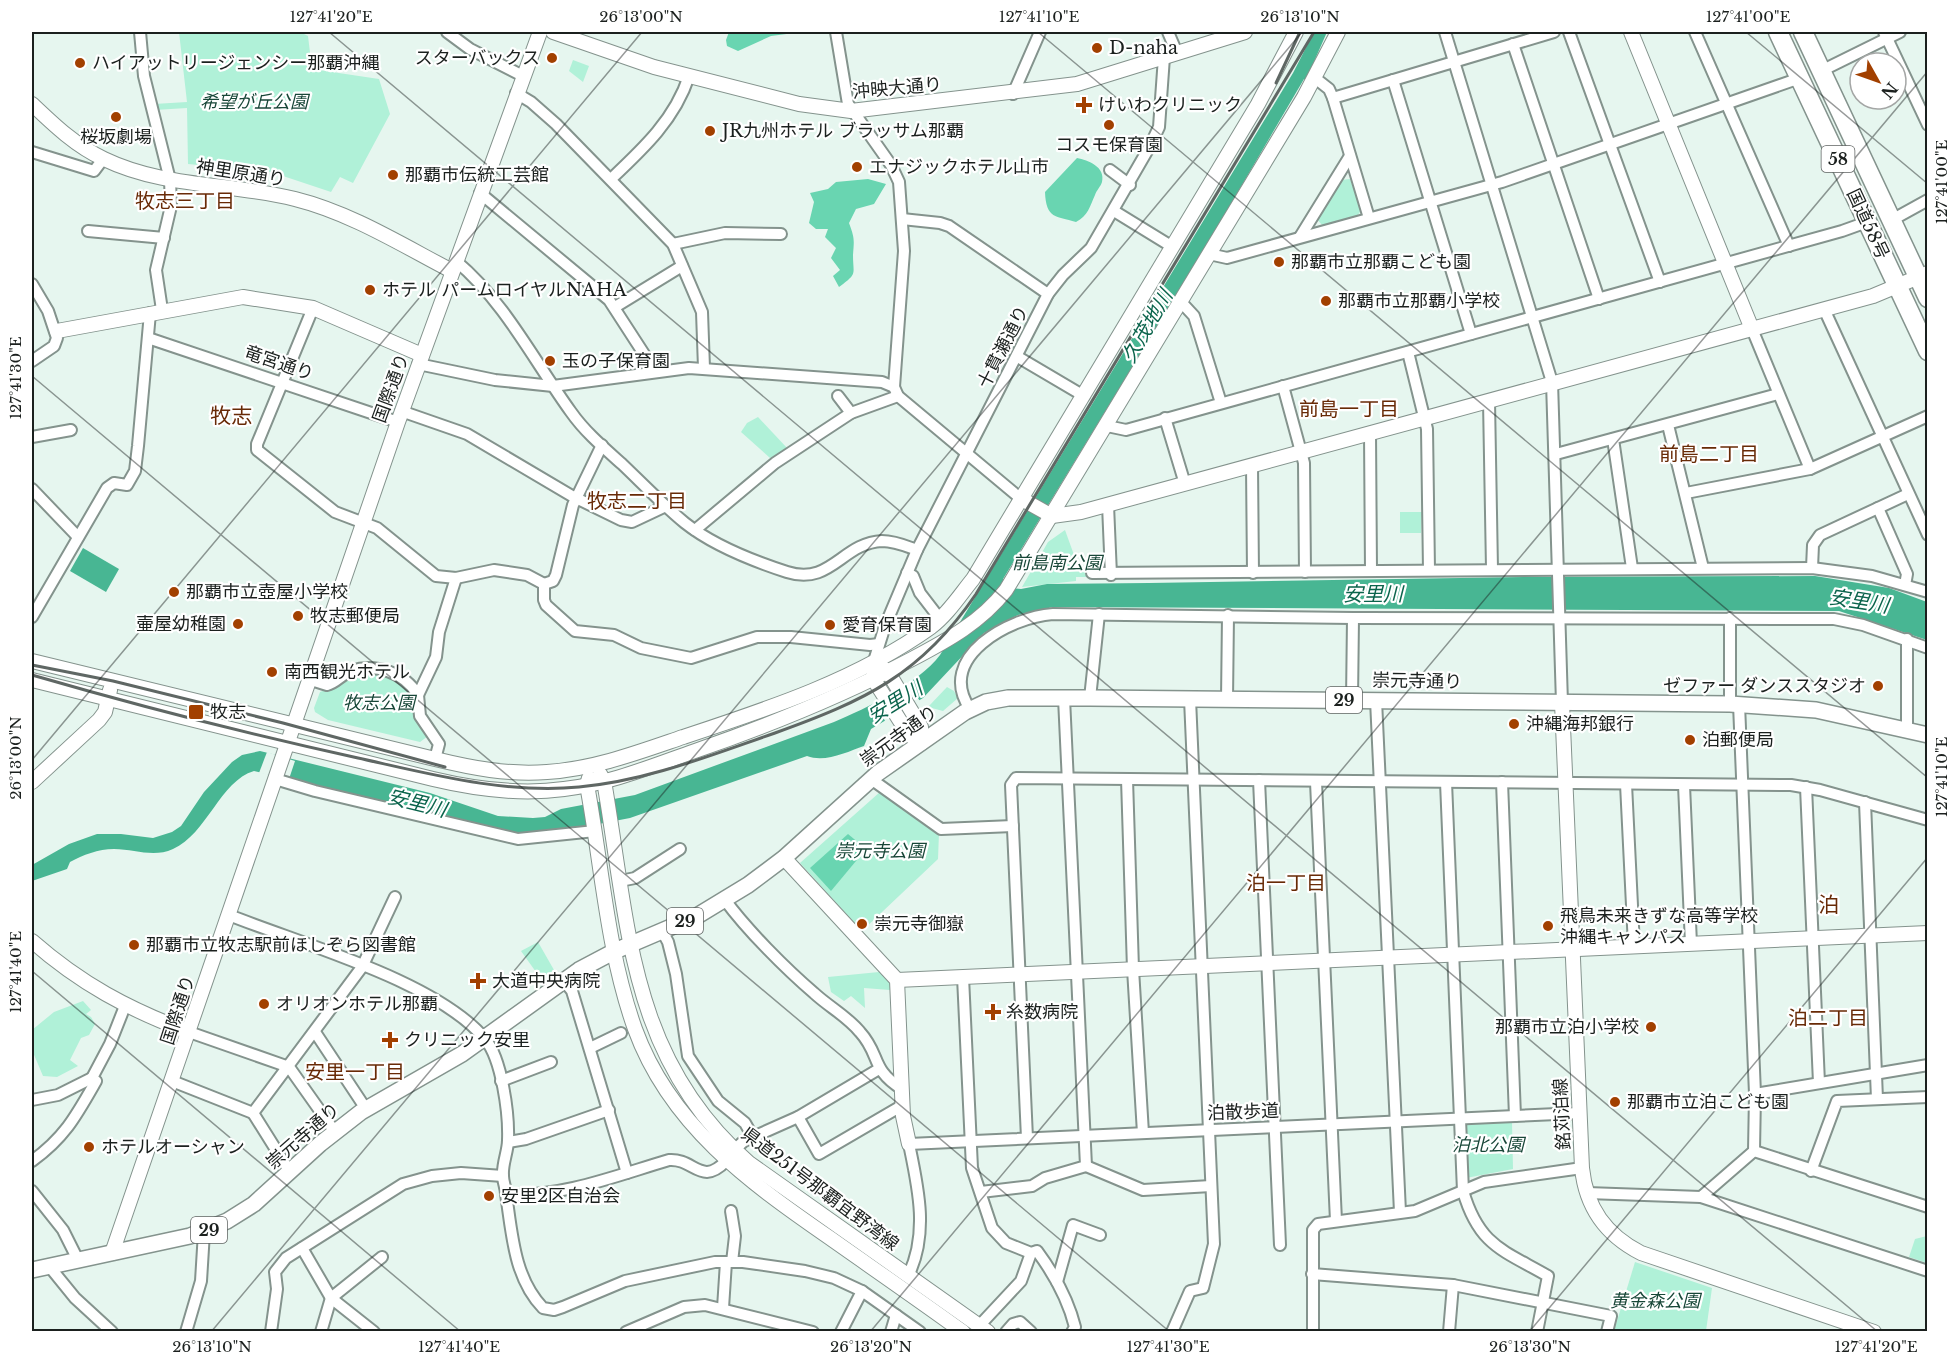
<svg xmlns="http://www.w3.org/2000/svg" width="1959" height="1363" font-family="'Libre Baskerville','Noto Sans JP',serif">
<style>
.green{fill:#b0f1d8}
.forest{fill:#69d5b1}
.water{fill:#48b693}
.pier{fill:#e6f6ef}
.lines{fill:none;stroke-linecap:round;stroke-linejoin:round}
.street-casing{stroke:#84938d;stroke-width:14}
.secondary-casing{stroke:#84938d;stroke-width:16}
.primary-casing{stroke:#84938d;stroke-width:18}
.highway-casing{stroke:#84938d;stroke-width:21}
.street{stroke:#fff;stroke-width:10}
.secondary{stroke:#fff;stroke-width:14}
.primary{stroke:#fff;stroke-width:15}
.highway{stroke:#fff;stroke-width:18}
.rail{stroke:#5f6764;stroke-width:3}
.ticks{fill:none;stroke:#1b201e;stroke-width:1.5;stroke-opacity:0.45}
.poi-dot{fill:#a24000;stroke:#fff;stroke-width:2}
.labels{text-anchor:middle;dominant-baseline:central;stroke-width:4.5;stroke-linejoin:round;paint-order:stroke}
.shield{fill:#fff;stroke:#5f6362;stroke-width:1.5}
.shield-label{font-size:16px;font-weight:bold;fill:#1b201e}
.poi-label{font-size:18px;fill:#1b201e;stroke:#fff;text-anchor:start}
.street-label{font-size:18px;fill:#1b201e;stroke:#fff}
.park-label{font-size:18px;font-style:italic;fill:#184738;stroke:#fff}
.neighbourhood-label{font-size:20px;fill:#682a06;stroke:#fff}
.water-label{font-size:20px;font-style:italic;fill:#0b644c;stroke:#fff}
.quarter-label{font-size:21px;fill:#682a06;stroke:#fff}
.neatline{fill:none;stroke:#1b201e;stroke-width:2}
.ticks-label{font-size:15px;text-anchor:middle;fill:#1b201e}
</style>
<rect width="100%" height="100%" fill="#e6f6ef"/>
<g class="green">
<polygon points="179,32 300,32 308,36 312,69 379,79 390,114 353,183 340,177 331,192 271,172 188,164 187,108 155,110 154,104 187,102"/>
<polygon points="573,60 589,66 583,82 569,71"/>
<polygon points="1350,179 1361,210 1357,217 1322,225 1316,218 1340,180"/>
<polygon points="758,417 788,449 770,458 741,432 747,423"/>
<polygon points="1400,512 1422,512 1421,533 1400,533"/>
<polygon points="1065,530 1078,566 1091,569 1091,577 1076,577 1076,581 1022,587 1048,542"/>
<path d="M374 673 401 682 409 691 413 699 414 716 428 736 420 742 328 720 315 712 314 708 320 692C338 686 354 676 374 673Z"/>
<polygon points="947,687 954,691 958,698 943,711 928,707"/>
<polygon points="880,792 902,806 901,809 939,833 938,859 862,931 800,863"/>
<polygon points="538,942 554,970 541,979 521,951"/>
<polygon points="879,972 890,983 890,990 864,988 865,1008 851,996 844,1001 831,992 828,977"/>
<polygon points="83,1001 91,1010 86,1014 91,1017 95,1024 89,1035 81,1038 70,1060 78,1066 57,1077 43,1076 32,1050 32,1030 54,1012"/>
<polygon points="1463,1121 1512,1122 1513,1169 1466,1178"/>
<polygon points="1927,1236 1927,1263 1909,1257 1915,1239"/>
<polygon points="1635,1262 1712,1288 1706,1331 1614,1331"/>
</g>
<g class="forest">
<polygon points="729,32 802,32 771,36 738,51 727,46 726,40"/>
<path d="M1077 158C1088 160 1106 167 1102 182 1101 186 1096 191 1095 195 1090 206 1088 216 1076 222 1056 216 1046 219 1045 192Z"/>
<path d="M868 179 886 184 874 204 856 209 849 223C855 239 854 240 853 255 853 275 858 273 839 287L833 276 840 270 831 258 836 248 825 237 828 229H816L809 223 814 202 810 193 828 189 836 182Z"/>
<polygon points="848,834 866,849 831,891 810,868"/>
</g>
<g class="water">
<path d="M1314 32H1327L1306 80 1304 79 1208 243 1003 579 1011 588 1021 589 1047 584 1149 583 1523 577 1815 576 1889 588 1927 602V640L1839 611 1053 607 1018 615 984 633 923 698 871 729 864 746C847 752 825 763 807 756L630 818 578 828 523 834 254 771C220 781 207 834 173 849 153 858 135 849 114 849 98 849 83 855 70 862L67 869 32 881V865L69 844 97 834H121L153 838 172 832 181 826 204 792 232 762 242 755 260 751 430 793 498 816 533 818 545 817 561 809 635 795 834 722C867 708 918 684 940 655L1293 73Z"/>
<polygon points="83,548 119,569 106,592 70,571"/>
</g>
<g class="pier">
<polygon points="911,677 910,685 921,703 887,724 876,706 868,703"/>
<polygon points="267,752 295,761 289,779 259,773"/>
</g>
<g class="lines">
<defs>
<g id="street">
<polyline points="140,32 144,76 170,180 171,206 156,270 162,310"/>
<polyline points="447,32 470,49 523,76"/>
<polyline points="836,32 848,104 891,165 899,182 904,251 894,387"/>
<polyline points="1168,32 1177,53"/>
<polyline points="1445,32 1552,382 1562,703"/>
<polyline points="1569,32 1660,282"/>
<polyline points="1695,32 1789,246"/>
<polyline points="1884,32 1928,125"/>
<polyline points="1513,44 1599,299"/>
<polyline points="1821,71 1900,32"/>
<polyline points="1315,78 1329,89 1333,98 1369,218"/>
<polyline points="1393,80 1471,334"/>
<polyline points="516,93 531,102 556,124 673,244 702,312 704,368"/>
<polyline points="1013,94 1040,32"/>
<polyline points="1333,98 1554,32"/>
<polyline points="32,152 94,171 103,159"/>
<polyline points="1110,170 1130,185"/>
<path d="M611 179C644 148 675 119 689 76"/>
<polyline points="480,193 609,300 655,371"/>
<polyline points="1114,211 1171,246"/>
<polyline points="902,219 940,223 949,226 1048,294"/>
<polyline points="1890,221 1928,200"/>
<polyline points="88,231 164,238"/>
<polyline points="1300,237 1350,156"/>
<polyline points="673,244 725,233 781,234"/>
<polyline points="1209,254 1227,258 1502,182 1800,78"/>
<path d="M456 261C505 302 534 361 571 412 585 432 604 448 622 464 643 484 663 505 685 523 714 546 753 561 787 572 831 586 842 543 882 541 895 541 906 546 917 550"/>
<polyline points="32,284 48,311 57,338 54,346 32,361"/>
<polyline points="1181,302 1194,316 1221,403"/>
<polyline points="615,307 682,266"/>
<polyline points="313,308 257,444 257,450 335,512 377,528 436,576 456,578 494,570 527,575 544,584"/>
<polyline points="1824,309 1928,535"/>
<polyline points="1752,329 1810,469"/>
<polyline points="148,338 398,422"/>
<polyline points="1408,352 1427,429 1429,570"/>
<polyline points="1018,357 1084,396"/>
<polyline points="418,364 495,380 553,386 689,368 882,382 894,387 898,396 1020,498"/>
<polyline points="1283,386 1304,463 1305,572"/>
<polyline points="838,396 851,413"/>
<polyline points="1489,401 1492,569"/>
<polyline points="401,411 467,434 572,496 621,520 632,522 666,506"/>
<polyline points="1165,418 1185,484"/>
<polyline points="1668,425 1703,568"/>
<polyline points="1107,426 1126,430 1842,231 1867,222"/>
<polyline points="1370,433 1371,571"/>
<polyline points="32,437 71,430"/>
<polyline points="1613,439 1632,568"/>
<polyline points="1556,454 1778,394"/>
<polyline points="1252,466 1253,573"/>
<polyline points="32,489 78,537"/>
<polyline points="1686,493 1810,469 1928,416"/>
<polyline points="1108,505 1111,575"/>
<polyline points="1878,508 1907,574 1905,585"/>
<polyline points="695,530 775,463 851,413 898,396"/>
<polyline points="1812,568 1813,545 1820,535 1908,494"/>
<polyline points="907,573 913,576 920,593 940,619"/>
<polyline points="1092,573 1812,568 1872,576 1928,592"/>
<polyline points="544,584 544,600 546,605 575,631 614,635 641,648 691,658 757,637 791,637 870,645 879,644"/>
<polyline points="544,584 553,581 556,575 573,505 602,445"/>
<polyline points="32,617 107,488 114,483 127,485 135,471 138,446 150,313"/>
<polyline points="1907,639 1907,729"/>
<polyline points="874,661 885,626 917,550 1048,294 1063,275 1091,248 1150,146 1159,127 1164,57"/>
<path d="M308 679 327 685C336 683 342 674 351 671 375 663 404 672 418 695L420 716 439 744 435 759"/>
<polyline points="418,695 436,657 439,632 456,578"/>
<polyline points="1090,698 1099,614"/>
<polyline points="1227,700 1228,615"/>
<polyline points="1352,700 1353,618"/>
<polyline points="1376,700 1400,1212"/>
<polyline points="1730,704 1730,618"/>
<path d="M970 709C935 657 1010 617 1053 614L1353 618 1834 619 1863 625 1928 648"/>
<polyline points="275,779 315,791 518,839 595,831"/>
<polyline points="871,779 941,829 1013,826"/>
<polyline points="1127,779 1133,969 1143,1133"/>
<polyline points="1259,780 1280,1245"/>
<polyline points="1316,782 1336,1221"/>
<path d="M1446 782 1463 1191C1479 1246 1503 1250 1548 1276L1537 1332"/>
<polyline points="1502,782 1515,1116"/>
<polyline points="1626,784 1634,946"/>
<polyline points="1684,785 1691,944"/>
<polyline points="1806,787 1819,1083"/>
<polyline points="1865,802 1877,1099"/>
<polyline points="620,881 635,878 680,849"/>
<path d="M725 900C747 930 786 969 814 993 829 1007 847 1016 860 1032 881 1055 870 1069 902 1089"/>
<path d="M229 915C301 944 437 981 485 1039 502 1059 509 1114 508 1140 508 1152 502 1163 503 1176 503 1182 506 1188 506 1194 512 1234 514 1278 543 1308L554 1310 563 1307 625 1281 715 1262H743L805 1271 834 1278 862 1291 920 1332"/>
<polyline points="662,931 668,942 676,974 688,1056 718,1101 745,1123 753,1137"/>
<path d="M963 977 972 1168 992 1228 1006 1243 1031 1253 1037 1251C1054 1274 1068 1299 1075 1327L1072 1332"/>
<polyline points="564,981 572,991 627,1173"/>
<polyline points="189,1032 289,1067 335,1132"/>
<polyline points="315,1032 366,1109"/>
<polyline points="590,1048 621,1033"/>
<polyline points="172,1081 253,1113"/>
<polyline points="501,1081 551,1062"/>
<polyline points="1755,1094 1928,1065"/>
<polyline points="32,1100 58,1095 92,1078"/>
<polyline points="798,1117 819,1154 903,1105"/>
<polyline points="1027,1138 1011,785 1016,778 1791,785 1820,790 1928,820"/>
<polyline points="508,1142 526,1139 609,1110"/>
<polyline points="734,1150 744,1141 798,1117 879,1069"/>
<polyline points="1754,1151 1928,1207"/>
<path d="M32 1161C65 1137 76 1116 96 1081L92 1078 110 1044 125 1006"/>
<polyline points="1086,1166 1143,1190 1211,1186"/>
<polyline points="1811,1171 1837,1101 1928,1097"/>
<polyline points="290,1172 253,1113 362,967 395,897"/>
<polyline points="32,1191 63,1230 78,1260"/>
<polyline points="981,1192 1032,1186 1045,1178 1086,1166 1064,698"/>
<polyline points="1587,1193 1701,1197 1754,1151 1755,1094 1739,704"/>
<path d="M507 1195C563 1197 615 1176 669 1160 694 1158 701 1187 726 1161"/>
<polyline points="1701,1197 1928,1271"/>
<polyline points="731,1211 735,1236 732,1262"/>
<polyline points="302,1248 331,1298 374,1332"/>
<polyline points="49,1266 75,1298 112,1332"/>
<polyline points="1312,1274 1453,1285 1611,1316 1607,1332"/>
<path d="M908 1276C929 1234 918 1187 909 1144L1579 1113"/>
<polyline points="1057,1282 1073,1225 1100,1235"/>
<polyline points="723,1308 726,1262"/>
<polyline points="979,1326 1021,1281 1031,1253"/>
<polyline points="186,1332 201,1281 204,1232"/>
<polyline points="271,1332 277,1289 275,1272 286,1258 403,1184 432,1176 461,1173 503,1176"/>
<polyline points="321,1332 331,1298 382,1257"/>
<polyline points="626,1332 684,1307 705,1305 813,1332"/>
<polyline points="841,1332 862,1291"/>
<polyline points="891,1332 896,1315"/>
<polyline points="1006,1332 1013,1324 1020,1322 1031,1332"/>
<polyline points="1172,1332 1190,1291 1203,1288 1214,1244 1190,699"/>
<polyline points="1313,1332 1313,1230 1318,1224 1415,1211 1484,1182 1582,1168"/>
<polyline points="1449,1332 1453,1285"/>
</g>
<g id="secondary">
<polyline points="553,32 654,67 799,104 851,111 1077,84 1245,32"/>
<polyline points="1631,32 1752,329"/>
<path d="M32 104C54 125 76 146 104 159 164 188 232 183 295 199 351 213 402 245 452 271"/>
<polyline points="57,331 243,297 313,308 422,355"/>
<polyline points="1020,498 1052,516 1081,512 1873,296 1928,273"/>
<path d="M32 661 435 759C472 768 508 775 547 772 594 769 639 752 683 737 768 709 857 680 931 627 948 614 960 595 973 579L1258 104 1296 32"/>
<polyline points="883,668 888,672 921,727 921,743"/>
<polyline points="874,672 874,680 909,735 921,743"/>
<path d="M32 680 433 779C475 789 521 795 564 789 609 784 652 766 695 751 770 725 842 696 912 659 948 640 981 622 1006 590L1304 97 1338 32"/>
<path d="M1562 703 1582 1168C1586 1208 1606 1235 1641 1253L1874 1332"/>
<path d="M600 774 604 781C629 925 629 1059 749 1163L988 1332"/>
<path d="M589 778 587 785C602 866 607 951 635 1029 670 1125 749 1182 830 1238 874 1269 919 1300 963 1332"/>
<polyline points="32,782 99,720 105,712 110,690"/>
<polyline points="784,858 897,980 903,1116 909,1144"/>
<path d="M32 941C81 984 128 1009 189 1032"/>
<polyline points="897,980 1928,933"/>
<polyline points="112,1253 398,422 540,32"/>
</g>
<polyline id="primary" points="32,1270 190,1236 227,1221 254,1204 320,1144 361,1112 462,1054 579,970 615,951 697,916 748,885 784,858 878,773 965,712 986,702 1008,698 1090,698 1730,704 1816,710 1928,735"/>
<g id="highway">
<polyline points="1778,32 1928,351"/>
<polyline points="1803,32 1928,298"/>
</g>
</defs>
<use href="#street" class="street-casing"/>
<use href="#secondary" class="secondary-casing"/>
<use href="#primary" class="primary-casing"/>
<use href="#highway" class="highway-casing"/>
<use href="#street" class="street"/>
<use href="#secondary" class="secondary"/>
<use href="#primary" class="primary"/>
<use href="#highway" class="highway"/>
<g class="rail">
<polyline points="1276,83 1300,32"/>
<polyline points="32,665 113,681 283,723 445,767"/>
<path d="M32 675C139 706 248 734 358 758 430 774 504 794 579 787 647 781 711 755 775 733 864 701 921 675 976 594L1314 32"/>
</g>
</g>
<path class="ticks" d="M329 32 1878 1332M1038 32 1928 778M1746 32 1928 184M32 376 1170 1332M32 760 642 32M32 971 461 1332M211 1332 1302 32M870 1332 1928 71M1529 1332 1928 857"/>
<g class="poi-dot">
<circle cx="1097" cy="48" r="6"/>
<circle cx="552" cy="58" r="6"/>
<circle cx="80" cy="63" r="6"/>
<path d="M1081 96h6v6h6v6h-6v6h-6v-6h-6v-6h6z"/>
<circle cx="116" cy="117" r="6"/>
<circle cx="1109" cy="125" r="6"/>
<circle cx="710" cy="131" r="6"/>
<circle cx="857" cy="167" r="6"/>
<circle cx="393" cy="175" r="6"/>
<circle cx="1279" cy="262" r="6"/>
<circle cx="370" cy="290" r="6"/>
<circle cx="1326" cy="301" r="6"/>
<circle cx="550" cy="361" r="6"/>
<circle cx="174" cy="592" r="6"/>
<circle cx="298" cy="616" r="6"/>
<circle cx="238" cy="624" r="6"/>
<circle cx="830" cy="625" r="6"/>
<circle cx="272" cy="672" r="6"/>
<circle cx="1878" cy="686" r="6"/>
<rect x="188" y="704" width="16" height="16" rx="3"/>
<circle cx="1514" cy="724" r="6"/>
<circle cx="1690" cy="740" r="6"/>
<circle cx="862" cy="924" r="6"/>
<circle cx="1548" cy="926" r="6"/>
<circle cx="134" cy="945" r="6"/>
<path d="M475 972h6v6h6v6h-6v6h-6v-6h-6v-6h6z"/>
<circle cx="264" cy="1004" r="6"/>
<path d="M990 1003h6v6h6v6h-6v6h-6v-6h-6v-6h6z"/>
<circle cx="1651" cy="1027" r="6"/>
<path d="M387 1031h6v6h6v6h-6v6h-6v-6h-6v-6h6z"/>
<circle cx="1615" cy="1102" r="6"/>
<circle cx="89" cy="1147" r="6"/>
<circle cx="489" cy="1196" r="6"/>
</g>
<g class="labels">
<g class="shield">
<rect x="1821.5" y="146" width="33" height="26" rx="4.5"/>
<rect x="1326" y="687" width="36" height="26" rx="4.5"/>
<rect x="667" y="908" width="36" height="26" rx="4.5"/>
<rect x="191" y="1217" width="36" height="26" rx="4.5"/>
</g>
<g class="shield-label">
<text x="1838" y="159">58</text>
<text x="1344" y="700">29</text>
<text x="685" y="921">29</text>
<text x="209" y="1230">29</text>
</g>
<g class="poi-label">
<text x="1109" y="48">D-naha</text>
<text x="540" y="58" text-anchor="end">スターバックス</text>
<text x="92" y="63">ハイアットリージェンシー那覇沖縄</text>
<text x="1098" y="105">けいわクリニック</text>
<text x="722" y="131">JR九州ホテル ブラッサム那覇</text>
<text x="116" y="137" text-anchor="middle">桜坂劇場</text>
<text x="1109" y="145" text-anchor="middle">コスモ保育園</text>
<text x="869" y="167">エナジックホテル山市</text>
<text x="405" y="175">那覇市伝統工芸館</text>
<text x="1291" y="262">那覇市立那覇こども園</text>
<text x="382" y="290">ホテル パームロイヤルNAHA</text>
<text x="1338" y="301">那覇市立那覇小学校</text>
<text x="562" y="361">玉の子保育園</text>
<text x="186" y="592">那覇市立壺屋小学校</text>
<text x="310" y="616">牧志郵便局</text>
<text x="226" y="624" text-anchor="end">壷屋幼稚園</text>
<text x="842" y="625">愛育保育園</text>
<text x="284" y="672">南西観光ホテル</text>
<text x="1866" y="686" text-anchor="end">ゼファー ダンススタジオ</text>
<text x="210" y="712">牧志</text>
<text x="1526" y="724">沖縄海邦銀行</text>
<text x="1702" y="740">泊郵便局</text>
<text x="1560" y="916">飛鳥未来きずな高等学校<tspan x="1560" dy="21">沖縄キャンパス</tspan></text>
<text x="874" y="924">崇元寺御嶽</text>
<text x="146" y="945">那覇市立牧志駅前ほしぞら図書館</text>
<text x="492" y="981">大道中央病院</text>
<text x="276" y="1004">オリオンホテル那覇</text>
<text x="1006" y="1012">糸数病院</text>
<text x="1639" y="1027" text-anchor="end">那覇市立泊小学校</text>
<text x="404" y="1040">クリニック安里</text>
<text x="1627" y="1102">那覇市立泊こども園</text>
<text x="101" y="1147">ホテルオーシャン</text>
<text x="501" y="1196">安里2区自治会</text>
</g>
<g class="street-label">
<text transform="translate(897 88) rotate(-5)">沖映大通り</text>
<text transform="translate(241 173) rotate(9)">神里原通り</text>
<text transform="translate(1868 224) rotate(65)">国道58号</text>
<text transform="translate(1003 347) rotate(-63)">十貫瀬通り</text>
<text transform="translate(279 363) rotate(19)">竜宮通り</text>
<text transform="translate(391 388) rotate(-70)">国際通り</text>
<text transform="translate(1417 681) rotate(1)">崇元寺通り</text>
<text transform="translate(899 736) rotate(-36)">崇元寺通り</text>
<text transform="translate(178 1010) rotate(-72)">国際通り</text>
<text transform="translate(1243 1112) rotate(-2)">泊散歩道</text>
<text transform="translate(1562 1114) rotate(-93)">銘苅泊線</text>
<text transform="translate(303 1136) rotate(-41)">崇元寺通り</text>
<text transform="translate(820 1189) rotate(37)">県道251号那覇宜野湾線</text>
</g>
<g class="park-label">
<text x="254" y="102">希望が丘公園</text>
<text x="1057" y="563">前島南公園</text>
<text x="379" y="703">牧志公園</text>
<text x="880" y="851">崇元寺公園</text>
<text x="1488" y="1145">泊北公園</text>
<text x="1655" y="1301">黄金森公園</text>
</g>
<g class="neighbourhood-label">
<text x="185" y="201">牧志三丁目</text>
<text x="1349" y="409">前島一丁目</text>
<text x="1709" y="454">前島二丁目</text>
<text x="637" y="501">牧志二丁目</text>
<text x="1286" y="883">泊一丁目</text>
<text x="1828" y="1018">泊二丁目</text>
<text x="355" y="1072">安里一丁目</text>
</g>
<g class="water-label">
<text transform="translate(1147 326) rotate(-60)">久茂地川</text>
<text x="1373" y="594">安里川</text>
<text transform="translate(1859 601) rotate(9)">安里川</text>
<text transform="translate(895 702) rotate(-32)">安里川</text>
<text transform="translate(417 803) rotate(14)">安里川</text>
</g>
<g class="quarter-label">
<text x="231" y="416">牧志</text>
<text x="1829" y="905">泊</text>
</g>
</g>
<rect width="1959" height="1363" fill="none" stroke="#ffffff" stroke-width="66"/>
<g transform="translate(1878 81) rotate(130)"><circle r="28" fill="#ffffff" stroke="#a4a6a5" stroke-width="1.5"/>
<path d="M0-4.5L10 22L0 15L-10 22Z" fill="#a24000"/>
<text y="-9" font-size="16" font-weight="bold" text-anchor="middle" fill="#1b201e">N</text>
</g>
<rect x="33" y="33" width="1893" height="1297" class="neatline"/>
<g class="ticks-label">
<text x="331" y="22">127°41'20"E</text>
<text x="641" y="22">26°13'00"N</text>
<text x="1039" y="22">127°41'10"E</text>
<text x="1300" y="22">26°13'10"N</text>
<text x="1748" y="22">127°41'00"E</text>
<text transform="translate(1942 182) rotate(-90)" y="5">127°41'00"E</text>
<text transform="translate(16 378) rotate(-90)" y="5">127°41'30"E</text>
<text transform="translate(16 758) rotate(-90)" y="5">26°13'00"N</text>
<text transform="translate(1942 777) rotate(-90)" y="5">127°41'10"E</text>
<text transform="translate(16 972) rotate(-90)" y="5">127°41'40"E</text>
<text x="212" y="1352">26°13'10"N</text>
<text x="459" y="1352">127°41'40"E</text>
<text x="871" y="1352">26°13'20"N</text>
<text x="1168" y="1352">127°41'30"E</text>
<text x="1530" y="1352">26°13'30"N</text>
<text x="1876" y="1352">127°41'20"E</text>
</g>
</svg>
